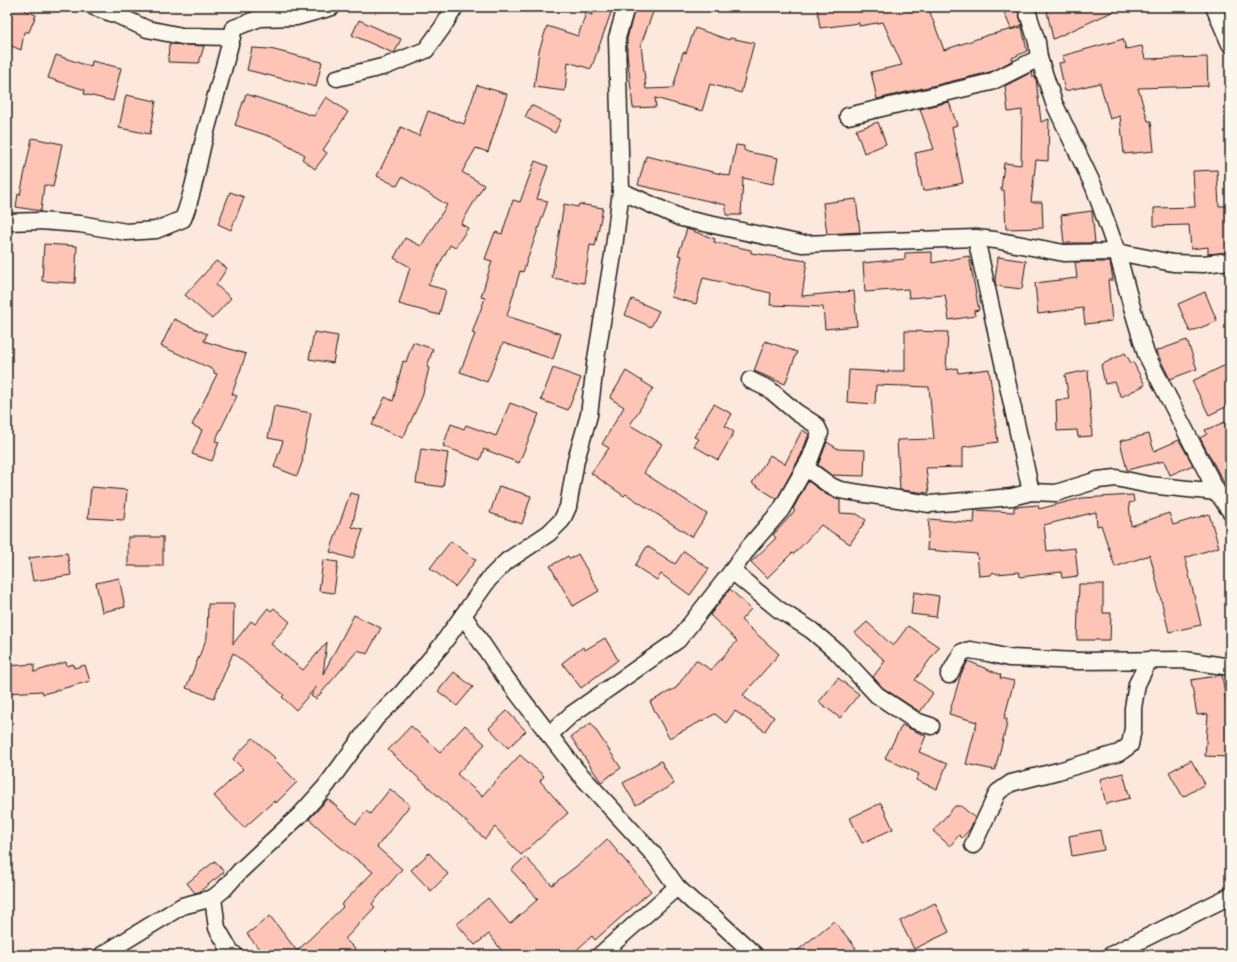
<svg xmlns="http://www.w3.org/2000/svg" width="1237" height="962" font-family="'Indie Flower',sans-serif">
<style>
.building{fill:#fec4b6;stroke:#1c1c1c}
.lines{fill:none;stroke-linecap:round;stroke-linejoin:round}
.street-casing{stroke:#1c1c1c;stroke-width:19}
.street{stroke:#fbf7ec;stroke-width:16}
</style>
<rect width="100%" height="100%" fill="#fce8dc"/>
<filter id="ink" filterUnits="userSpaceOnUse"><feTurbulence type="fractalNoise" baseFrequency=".025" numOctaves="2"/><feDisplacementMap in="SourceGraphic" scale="8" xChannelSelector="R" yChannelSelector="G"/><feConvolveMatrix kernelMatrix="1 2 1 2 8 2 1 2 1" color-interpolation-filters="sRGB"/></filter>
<g filter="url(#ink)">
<g class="building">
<polygon points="7,7 18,7 36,15 29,32 24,32 21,50 7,44"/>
<polygon points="594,7 613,7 591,69 568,62 565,91 534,87 539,51 547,26 578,36 586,13 592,15"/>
<polygon points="635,7 655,7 641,44 646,89 673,88 683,52 686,53 695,28 729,40 730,38 754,43 741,93 710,84 702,111 655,98 656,107 633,108 627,53 627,39"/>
<polygon points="817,7 928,7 944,50 988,35 1022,27 1027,51 1012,58 1013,60 993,71 978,75 877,99 871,72 902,65 883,22 859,26 859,23 820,28"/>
<polygon points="1002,7 1017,7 1022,25 1011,29"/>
<polygon points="1046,7 1123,7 1053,39"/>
<polygon points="359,20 401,39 395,52 393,53 352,35"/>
<polygon points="1123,39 1126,49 1142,46 1145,59 1207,57 1208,86 1138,88 1148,121 1151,121 1154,151 1124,154 1120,116 1110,119 1100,83 1065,91 1059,63 1065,62 1062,56"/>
<polygon points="169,44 204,46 199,63 168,62"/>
<polygon points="252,48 270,49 322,62 316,87 247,70"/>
<polygon points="56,55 91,67 92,61 121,68 113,101 84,94 85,90 48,78"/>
<polygon points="1032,72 1033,77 1035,77 1036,79 1041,122 1049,119 1048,161 1036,160 1031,202 1042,202 1043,228 1006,229 1004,190 1001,190 1004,163 1021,165 1022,110 1008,112 1005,86"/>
<polygon points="477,85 507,94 488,152 476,148 462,172 484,185 461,224 468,228 455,248 450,245 428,285 446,290 439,315 399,304 410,267 394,258 405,238 421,246 447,205 402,177 397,186 377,176 401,127 419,136 428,111 464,124"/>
<polygon points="246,94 314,116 326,97 348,112 323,150 327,153 315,169 302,159 305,155 278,139 235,125"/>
<polygon points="126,95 156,101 150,134 119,128"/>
<polygon points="949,102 957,125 952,127 963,183 923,191 915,153 934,149 920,109"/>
<polygon points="531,105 561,120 555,133 525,117"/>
<polygon points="878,122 886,144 864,153 856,130"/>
<polygon points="32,138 62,144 53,187 44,185 41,211 16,207 18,194 20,195"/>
<polygon points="736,145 744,146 744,150 748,152 778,158 773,184 743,178 741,215 726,215 726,205 638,185 646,156 730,176"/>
<polygon points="535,161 548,166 537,199 548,201 523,272 520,271 507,316 561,334 553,359 503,343 487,382 460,372 475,334 472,333 485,298 481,297 492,261 485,259 495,232 502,234 513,200 520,202"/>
<polygon points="1217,170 1219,206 1230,206 1230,252 1208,254 1208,247 1191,249 1189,225 1154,226 1154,208 1195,207 1193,171"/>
<polygon points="230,192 244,197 231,230 218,224"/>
<polygon points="856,199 860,232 827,234 823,203"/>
<polygon points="564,204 578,207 579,204 603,208 595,246 590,245 584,283 552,278"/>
<polygon points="1092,211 1095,243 1064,243 1061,215"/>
<polygon points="687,229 715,239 714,242 751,250 751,253 807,261 802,296 854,291 857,326 825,329 823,307 770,305 771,293 703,278 696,304 671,297 682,256 678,255"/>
<polygon points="44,244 77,246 75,283 42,281"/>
<polygon points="932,252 932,263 969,256 979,310 974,311 975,316 949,320 945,295 909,298 908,289 865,292 863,263 905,259 905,253"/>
<polygon points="998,257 1026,261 1022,289 996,286 995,280"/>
<polygon points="216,261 227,268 216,285 231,298 212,319 185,295"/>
<polygon points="1075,262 1110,262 1113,280 1108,280 1112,321 1085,324 1083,308 1038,314 1035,283 1077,278"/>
<polygon points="1205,292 1217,321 1190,332 1178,304"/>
<polygon points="632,299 659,311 651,327 625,315"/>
<polygon points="174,319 207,334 204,341 246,354 232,394 237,396 215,441 219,442 212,461 192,454 202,430 192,425 217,374 214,373 214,370 161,346"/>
<polygon points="905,331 948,332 946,370 957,368 958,373 989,369 993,399 992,400 998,442 963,447 963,467 926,468 929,493 900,490 897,440 934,439 929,387 876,385 875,404 847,402 849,370 888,372 888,371 905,371"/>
<polygon points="314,332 338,336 333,363 309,359"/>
<polygon points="1187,340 1197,369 1170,379 1156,351"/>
<polygon points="765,341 797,352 785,384 754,371"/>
<polygon points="413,342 433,349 427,367 429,368 422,397 403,438 372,425 385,397 393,401 403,361 406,362"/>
<polygon points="1125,353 1131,363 1133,362 1145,385 1121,397 1114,382 1105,384 1101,365"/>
<polygon points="1230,363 1230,405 1209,415 1192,381"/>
<polygon points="553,368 581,378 568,410 541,400"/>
<polygon points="1088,370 1092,436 1078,437 1077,430 1057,431 1056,400 1069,399 1065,375"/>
<polygon points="626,371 653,388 630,425 662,444 644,473 707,514 692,537 626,494 624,496 591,473 609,448 602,444 624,407 610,398"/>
<polygon points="510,403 539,414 519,463 484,449 480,460 443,446 451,424 464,429 466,425 496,436"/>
<polygon points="714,404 732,414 725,426 734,432 718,460 694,446 699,439 694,437"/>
<polygon points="274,406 311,413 302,460 303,460 297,476 274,467 283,441 268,438"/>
<polygon points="1225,422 1230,433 1230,494 1200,438 1207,434 1205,430"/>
<polygon points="802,430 809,434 801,455 777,499 752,483 770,455 785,464"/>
<polygon points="1149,434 1154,451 1179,440 1193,465 1170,475 1164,461 1127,470 1120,441"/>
<polygon points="827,442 838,449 865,450 864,476 831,475 818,465"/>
<polygon points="421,449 448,453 443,487 416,483"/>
<polygon points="808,481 827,495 840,500 840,513 857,514 866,520 850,544 821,525 794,554 792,553 767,578 751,562 776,538 773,535 795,511 793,509"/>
<polygon points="499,486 531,496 522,524 490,513"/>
<polygon points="91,487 127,490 124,520 88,518"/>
<polygon points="350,493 359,495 352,527 363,530 353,559 330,552"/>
<polygon points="1133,495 1134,502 1129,503 1131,526 1169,513 1173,525 1209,514 1219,547 1185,558 1201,625 1169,632 1150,555 1115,567 1101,525 1097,526 1096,512 1044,525 1047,551 1075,548 1078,576 1062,578 1061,572 1020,577 1019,572 997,574 993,572 991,575 979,576 977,554 927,550 929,519 974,523 975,510 1014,512 1014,507 1038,505 1039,509 1082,498"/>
<rect x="128" y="537" width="35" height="29"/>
<polygon points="451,541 476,560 455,587 430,568"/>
<polygon points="647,546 675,564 684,551 709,569 690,595 661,574 657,580 635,566"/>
<polygon points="67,553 71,575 33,581 29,558"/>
<polygon points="578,554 599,591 573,606 550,566 568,556 570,559"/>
<polygon points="323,560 338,562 334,593 319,591"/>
<polygon points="119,578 125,607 102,612 96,583"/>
<polygon points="1079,584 1103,584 1103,613 1111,613 1110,640 1077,640"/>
<polygon points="730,589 751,609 741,620 779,654 743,695 746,697 745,698 774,717 765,731 735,711 726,723 715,714 669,738 650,702 676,688 696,660 711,670 737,641 710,615"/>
<polygon points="914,592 939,596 936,617 911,614"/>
<polygon points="208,604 234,604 233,644 251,621 255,624 268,608 271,611 274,608 290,622 271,644 303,670 327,642 323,674 354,615 381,628 367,654 358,650 316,699 311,696 316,687 296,710 282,697 284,695 233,653 214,698 186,688 207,637"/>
<polygon points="867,622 893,646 908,626 939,647 915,680 933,693 920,712 883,688 873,677 885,661 855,633"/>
<polygon points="605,638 618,660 581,688 562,663 583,647 585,650"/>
<polygon points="968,661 1001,675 1000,678 1014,681 1004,719 1007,719 1006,728 995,770 966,764 977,722 949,714 961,674"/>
<polygon points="66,662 67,666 73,664 74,668 85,665 90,681 43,694 42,691 7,693 7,666 34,664 34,672"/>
<polygon points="454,672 473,687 457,706 438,691"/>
<polygon points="1222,675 1230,729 1230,757 1205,756 1208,714 1197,715 1191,680"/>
<polygon points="838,678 859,694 840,718 819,702"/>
<polygon points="507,711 526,731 508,748 489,728"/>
<polygon points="591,723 621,768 601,782 571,737"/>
<polygon points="465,725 485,744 457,774 482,796 520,755 544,776 540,781 568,813 521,855 495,827 485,839 388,750 411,726 440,752"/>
<polygon points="902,725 926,736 919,752 947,764 937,789 916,780 919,774 885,758"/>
<polygon points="253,738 275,758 274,759 297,782 276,803 274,801 244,828 214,796 243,769 233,759"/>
<polygon points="1191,760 1205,784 1183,797 1169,772"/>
<polygon points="661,761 674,784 636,805 623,783"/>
<polygon points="1123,773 1130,798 1106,804 1100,779"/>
<polygon points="390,789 410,805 377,847 402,869 372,904 375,907 345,939 361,955 264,955 247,934 270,916 297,951 343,907 341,905 373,872 338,845 309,819 328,799 356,824 366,811 370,814"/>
<polygon points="881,803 893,829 862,843 850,818"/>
<polygon points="955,806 961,806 975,818 970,829 962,838 959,835 950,846 933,831"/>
<polygon points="1100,830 1104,850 1072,856 1069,836"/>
<polygon points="607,839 651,891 595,940 592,936 571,955 505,955 489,934 475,945 457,924 488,898 510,924 538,899 511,870 525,857 552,885 587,858"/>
<polygon points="429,853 448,874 431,891 411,870"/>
<polygon points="215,861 224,872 199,892 195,893 187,883"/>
<polygon points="935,903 949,932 914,949 900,921"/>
<polygon points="834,921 856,948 847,955 792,955"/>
</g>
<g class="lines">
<defs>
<g id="street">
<polyline points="94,7 117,15 147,29 182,36 232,37"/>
<polyline points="1214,7 1230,44"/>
<polyline points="1039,58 1054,103 1094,187 1117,252 1131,304 1146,354 1217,492"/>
<polyline points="337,78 386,66 426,50 442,28 455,7"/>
<polyline points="848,116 991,82 1039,58 1037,42 1026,7"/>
<polyline points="621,191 681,218 802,244 976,238 995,240 1064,253 1117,252 1173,263 1203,264 1230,261"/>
<path d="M7 222 40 221 80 224 126 232 156 230 183 219C193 195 197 168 203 143 213 104 225 66 234 28L260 18 296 17 332 7"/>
<polyline points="976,238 1031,492"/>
<polyline points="806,468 831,486 840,490 930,504 1012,497 1031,492 1056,493 1098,480 1116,478 1149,485 1217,492 1230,511"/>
<polyline points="732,571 778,609 811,630 837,652 877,695 916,721 931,726"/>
<polyline points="463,615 499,669 577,771 655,856 677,887 693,902 715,918 755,955"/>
<polyline points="949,675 962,652 970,650 988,653 1009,658 1078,661 1185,660 1230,667"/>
<polyline points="549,735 572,714 678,640 732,571 749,547 781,510 810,459 820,433 816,425 796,412 769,389 750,380"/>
<polyline points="973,845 998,792 1011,783 1058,771 1119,753 1130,745 1133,728 1133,708 1137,684 1149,660"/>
<polyline points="102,955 182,906 213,898"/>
<polyline points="235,955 231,952 217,928 213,898 224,889 240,871 300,815 326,786 376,718 401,694 441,646 489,579 507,561 549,533 562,520 568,507 576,460 589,415 595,365 613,255 621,191 617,38 626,7"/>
<polyline points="600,955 677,887"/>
<polyline points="1111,955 1230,896"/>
</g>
</defs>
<use href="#street" class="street-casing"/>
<use href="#street" class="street"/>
</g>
</g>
<rect width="1237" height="962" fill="none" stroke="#fbf7ec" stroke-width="24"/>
<rect x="12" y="12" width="1213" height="938" fill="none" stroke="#1c1c1c" stroke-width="1.5" filter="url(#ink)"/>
</svg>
